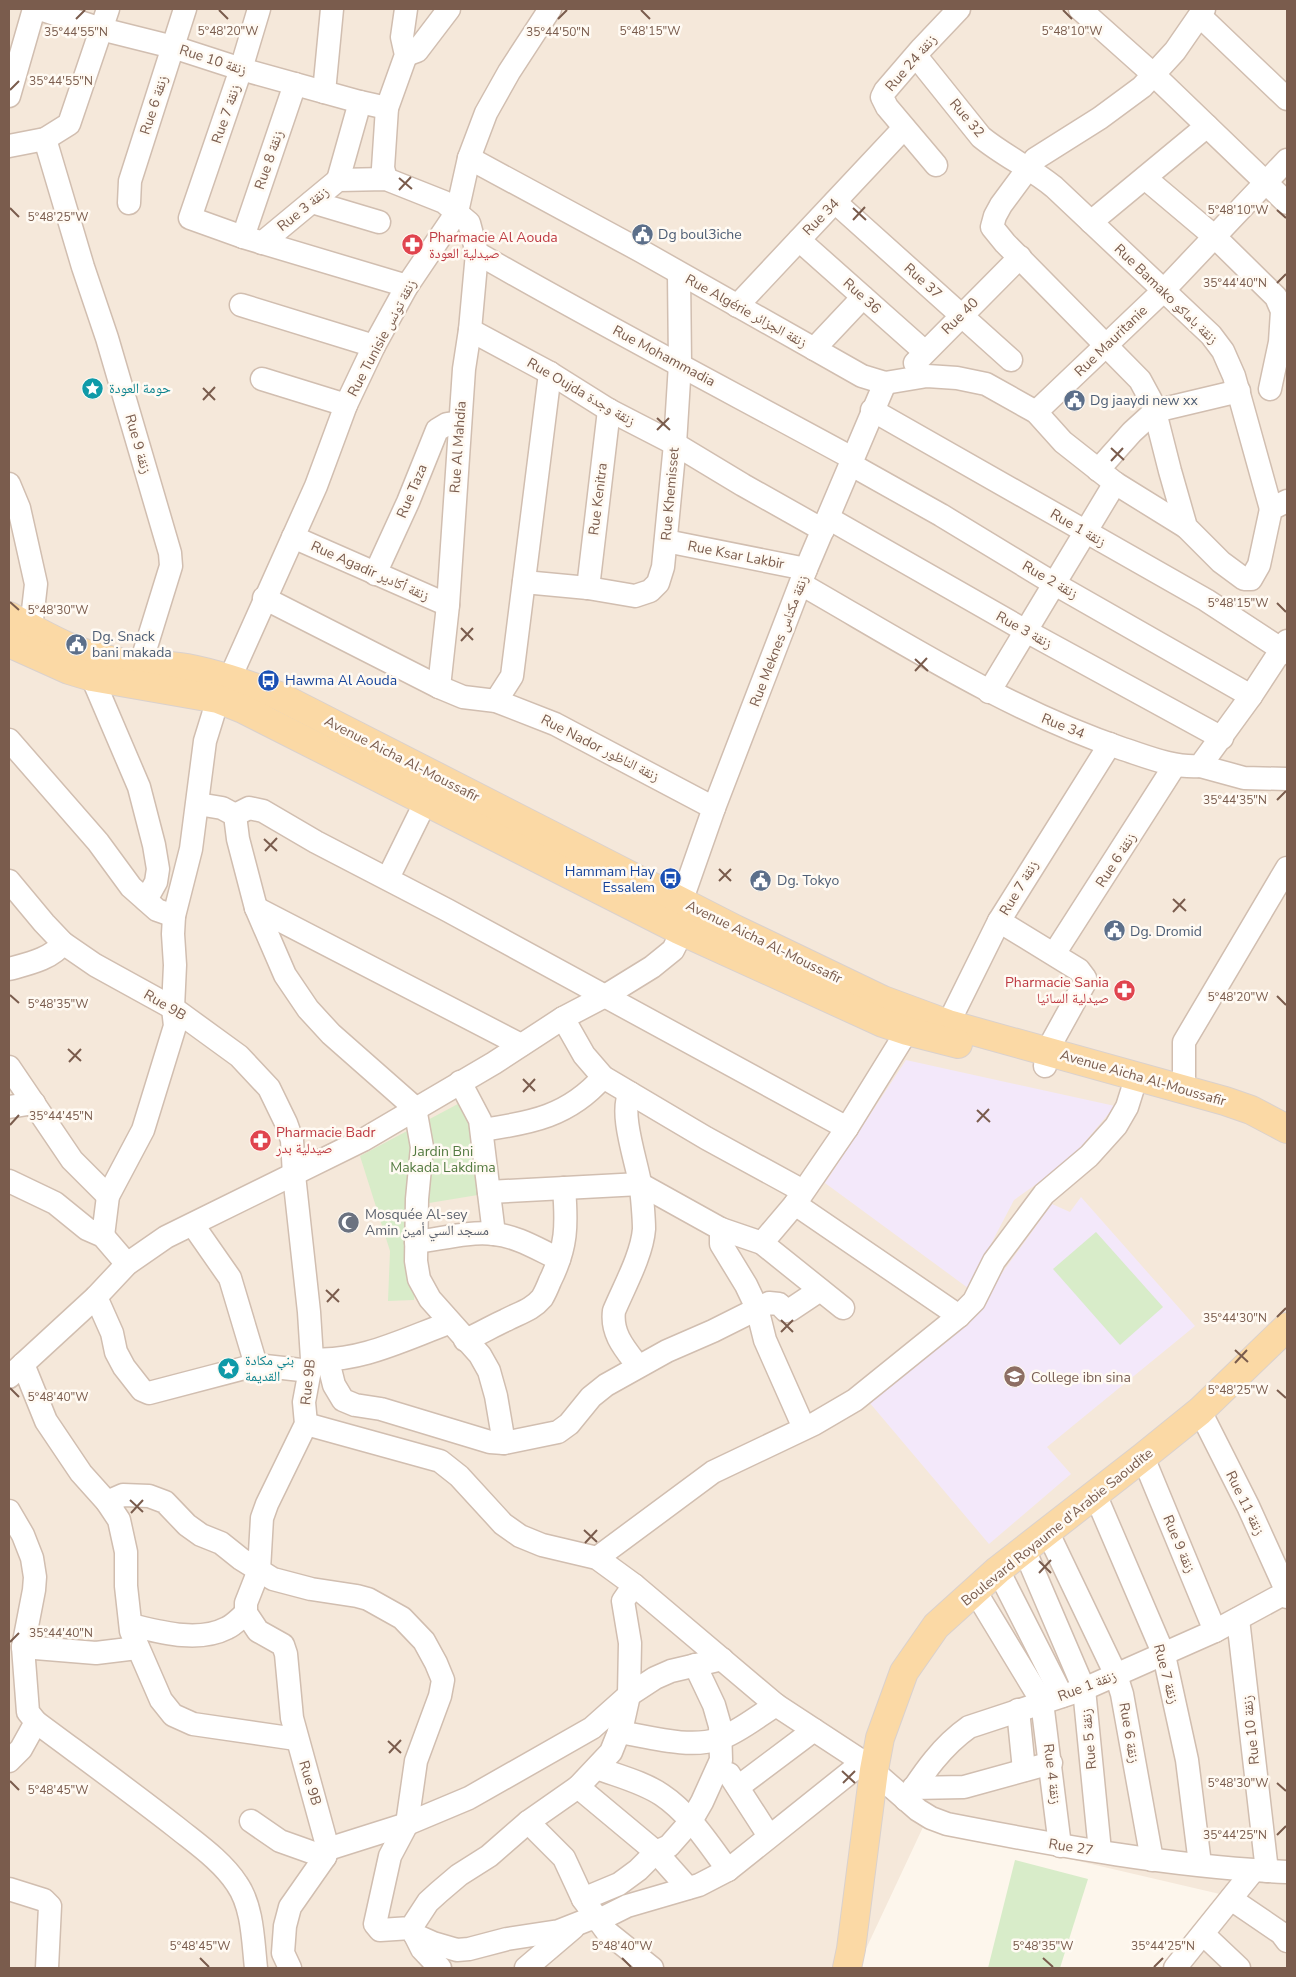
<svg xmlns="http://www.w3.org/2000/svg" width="1296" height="1977" font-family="'Nunito Sans','Noto Naskh Arabic',sans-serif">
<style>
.residential{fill:#f5e8da}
.education{fill:#f3e8fa}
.green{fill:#d8ecc9}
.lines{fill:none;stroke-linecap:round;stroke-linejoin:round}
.minor-casing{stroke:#d1beb0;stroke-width:25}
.major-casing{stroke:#dad1cd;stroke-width:30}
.minor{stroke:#fff;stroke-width:22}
.major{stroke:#fbd9a5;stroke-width:28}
.ticks{fill:none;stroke:#7a5c4d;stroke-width:2}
.labels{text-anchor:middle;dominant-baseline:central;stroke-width:5;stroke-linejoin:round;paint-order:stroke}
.street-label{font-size:14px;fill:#7a5c4d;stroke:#fffaf3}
.service-label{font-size:14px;fill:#4e5e75;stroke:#fffaf3;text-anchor:start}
.health-label{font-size:14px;fill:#be3a42;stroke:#fffaf3;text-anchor:start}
.culture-label{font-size:14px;fill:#0d838f;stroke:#fffaf3;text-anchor:start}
.transit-label{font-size:14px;fill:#164399;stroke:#fffaf3;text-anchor:start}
.park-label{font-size:14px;fill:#537a41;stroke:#fffaf3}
.worship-label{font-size:14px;fill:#5b616d;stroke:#fffaf3;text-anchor:start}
.education-label{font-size:14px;fill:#785e54;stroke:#fffaf3;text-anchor:start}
.ticks-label{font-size:12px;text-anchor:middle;fill:#7a5c4d;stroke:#fffaf3;stroke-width:5;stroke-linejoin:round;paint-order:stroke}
</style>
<rect width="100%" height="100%" fill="#fdf6ec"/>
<polygon class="residential" points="9,9 1287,9 1287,1968 1183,1968 1237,1898 924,1825 857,1968 9,1968"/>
<g class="education">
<polygon points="906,1060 1115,1106 1069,1161 1014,1200 968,1288 825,1183"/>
<polygon points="1081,1197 1195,1326 1047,1447 1071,1474 989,1544 869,1402 986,1295 1052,1204 1070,1212"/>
</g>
<g class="green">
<polygon points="471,1097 496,1192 423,1204 414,1300 388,1301 390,1251 360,1156"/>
<polygon points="1096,1232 1163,1307 1120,1345 1053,1269"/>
<polygon points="1015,1860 1088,1879 1060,1968 988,1968"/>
</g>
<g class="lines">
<defs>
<g id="minor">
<polyline points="40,9 101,29 173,47 241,69 360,102 387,108"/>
<polyline points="259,9 241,69 190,218 243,237 407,286"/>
<polyline points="1080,9 1154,75 1287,203"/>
<polyline points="1204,9 1175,51 1142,87 1100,118 1035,159 1001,205 995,216 992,227 1005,243 1140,380 1153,404 1170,471 1186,527 1221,562 1244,579 1251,579 1259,565 1271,509 1287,501"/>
<polyline points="1200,16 1287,99"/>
<polyline points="406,55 417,51 449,9"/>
<path d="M916 56 981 137C1004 156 1031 168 1054 187L1211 335 1223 351 1234 376 1271 509"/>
<polyline points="324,92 332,9"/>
<polyline points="9,96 34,9"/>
<polyline points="45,139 83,267 107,338 170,553 171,566 141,663"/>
<polyline points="9,146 45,139 69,124 108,9"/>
<polyline points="469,158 641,251 862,376 885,383 927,376 957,378 986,384 1036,412 1063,442 1115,483 1186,527"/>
<polyline points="936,165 887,107 882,97 885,91 922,48 959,9"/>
<polyline points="1145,178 1215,237 1276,297 1282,311 1280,342 1270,389"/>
<polyline points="386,179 383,168 387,108 406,55 402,37 406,9"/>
<polyline points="338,180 360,102"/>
<polyline points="312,202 379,222"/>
<polyline points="835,202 1011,360"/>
<polyline points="129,203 130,181 185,9"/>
<polyline points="1091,222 1207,126"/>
<polyline points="243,237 295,84"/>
<polyline points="799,240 925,352"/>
<polyline points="262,243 338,180 386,179 444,202 469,223 477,253 470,330 464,369 448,605 439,687"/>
<path d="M477 253C600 324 727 390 852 458"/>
<polyline points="241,305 374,346"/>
<polyline points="737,306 904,128"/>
<polyline points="470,330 550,373 609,410 675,444 743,485 823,530"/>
<polyline points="814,349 863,297"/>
<polyline points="915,363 1020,257"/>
<polyline points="262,379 346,405"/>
<polyline points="872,410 1206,600 1287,653"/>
<polyline points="1036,412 1163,291 1287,160"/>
<polyline points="850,464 941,515 1053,583 1251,696"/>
<polyline points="1098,470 1132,432 1155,411 1239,391"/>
<polyline points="9,484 19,508 36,584 31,628"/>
<polyline points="828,518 1026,631 1222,738"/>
<polyline points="293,537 448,605"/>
<polyline points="666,541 806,569"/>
<polyline points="375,574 408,502 437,430 447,424 460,422"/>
<polyline points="524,582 588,588 635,596 650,591 658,583 663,567 675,444 680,364 679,274"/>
<path d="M801 584C906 644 1008 710 1123 749 1148 757 1173 768 1200 766L1251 696 1287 641"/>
<polyline points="588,588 609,410"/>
<polyline points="264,598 439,687 463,697 496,701 555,724 714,808"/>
<polyline points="92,677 139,787 154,845 158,869 156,882 146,900"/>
<polyline points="989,692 1115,483"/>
<polyline points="496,701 512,676 550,373"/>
<polyline points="9,740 98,842 131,887 157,910 174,916"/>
<polyline points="1200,766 1244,778 1287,779"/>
<polyline points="198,804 222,808 235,815 238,839 256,908 285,975 308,1009 331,1034 415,1108 422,1147 417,1199 416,1261 419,1279 430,1299 480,1355 489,1371 496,1396 504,1443"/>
<polyline points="235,815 249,808 263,811 316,842 447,910 847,1128"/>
<polyline points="388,878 426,801"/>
<polyline points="9,881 44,923 63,943 95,965 173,1008 239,1056 269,1088 286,1123 292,1140 294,1175 309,1312 312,1359 304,1402 306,1424 267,1504 262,1518 259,1570 246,1603 246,1613 258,1631 283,1645 286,1654 292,1718 328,1849 325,1857 290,1907 285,1926 283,1953 290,1968"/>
<polyline points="256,908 521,1045"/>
<polyline points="999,921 1079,970 1085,978 1084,984 1047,1051 1045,1066"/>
<polyline points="1054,954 1175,765"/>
<path d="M9 969C27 964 52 959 63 943"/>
<polyline points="563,1018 584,1055 603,1077 706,1138 803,1191"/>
<polyline points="944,1039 948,1024 999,921 1110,744"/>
<polyline points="9,1067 72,1160 108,1196"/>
<polyline points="460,1082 480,1120 494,1234"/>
<polyline points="1184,1088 1184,1042 1287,868"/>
<path d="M630 1093C619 1112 636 1160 640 1183 642 1192 644 1220 644 1229 642 1255 624 1287 614 1311 611 1334 625 1349 638 1366"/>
<polyline points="9,1107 34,1103"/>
<path d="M482 1130C531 1123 569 1116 603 1077"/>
<polyline points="9,1181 55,1203 87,1229 103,1236 127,1264"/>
<polyline points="489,1192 640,1184 721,1229 762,1243 843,1308"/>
<polyline points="795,1204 959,1316"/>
<polyline points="193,1225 230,1278 256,1365"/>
<polyline points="721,1229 721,1244 746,1285 757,1308 765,1340 804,1428"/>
<polyline points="103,1236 108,1196 143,1130 175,1026 173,1008 175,965 173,934 174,916 191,849 205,741 218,699 230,678 316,486 346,405 374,346 407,286 457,212 469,158 486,113 509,72 550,9"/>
<path d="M416 1242C441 1239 469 1231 494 1234 517 1236 539 1250 559 1259"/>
<polyline points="762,1243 795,1204 847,1128 907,1031 913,1015"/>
<polyline points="96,1297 112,1333 116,1352 124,1367 142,1390 149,1393 256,1365 310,1371"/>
<path d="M465 1340C480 1334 492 1326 506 1320 519 1313 532 1310 542 1298 545 1293 548 1286 550 1281 567 1247 567 1225 564 1188"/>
<path d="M313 1359C359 1363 407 1338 449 1323"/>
<polyline points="328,1361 334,1385 343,1400 355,1405 381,1409 490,1442 504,1443 558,1432 569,1424 591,1397 606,1385 667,1351 713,1331 769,1303 779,1304 786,1311 790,1310 820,1290"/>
<polyline points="23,1364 46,1421 81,1473 107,1502 119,1520 126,1552 126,1586 131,1631 161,1700 173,1715 193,1724 296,1739"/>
<polyline points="9,1377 96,1297 127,1264 166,1237 363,1140 494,1063 563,1018 605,996 652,967 673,950 678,940 681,902 714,808 806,569 885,383"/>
<polyline points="1200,1411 1248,1506 1287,1592 1287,1597"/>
<path d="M306 1424 440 1461 459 1476 503 1524 520 1536 542 1545 597 1558 634 1585 776 1705 863 1762 918 1810 931 1818 947 1824C1060 1846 1173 1867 1287 1872"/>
<polyline points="1143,1457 1215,1631"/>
<polyline points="1095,1494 1164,1655 1187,1760 1200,1864"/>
<polyline points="107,1502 123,1495 149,1496 165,1502 187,1525 201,1535 221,1543 241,1559 273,1579 311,1589 357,1596 368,1599 402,1618 424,1641 436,1663 443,1680 440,1696 416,1761 407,1824 390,1856 375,1924 380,1930 411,1928 428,1902 439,1892 459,1875 489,1856 528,1822 578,1787 611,1752 623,1722 629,1695 630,1643 623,1601 634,1585"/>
<path d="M9 1511 23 1535 32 1558 35 1577 34 1590 23 1647 28 1712 36 1722C83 1757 130 1791 176 1827 197 1844 222 1861 237 1884 253 1907 253 1942 256 1968"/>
<polyline points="1047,1531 1116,1675 1122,1694 1152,1860"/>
<polyline points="1024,1549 1084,1689 1100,1851"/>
<polyline points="597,1558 713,1472 814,1424 855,1400 959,1316 974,1301 994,1261 1044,1194 1089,1156 1116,1126 1127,1107 1133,1088"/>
<polyline points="998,1570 1062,1696"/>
<polyline points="975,1591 1038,1695"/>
<polyline points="1238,1619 1267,1871"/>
<path d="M131 1625C160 1632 198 1643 227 1628 234 1625 240 1618 246 1613"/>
<polyline points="23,1647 96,1653 137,1648"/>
<polyline points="1042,1702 1060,1846"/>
<polyline points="1018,1710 1024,1770"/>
<path d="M619 1732C650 1737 689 1749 719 1739 739 1732 758 1716 776 1705"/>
<polyline points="9,1761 21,1749 36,1722"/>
<path d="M597 1768C618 1776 643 1782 662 1795 689 1813 708 1843 728 1870"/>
<polyline points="729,1774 769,1836"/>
<polyline points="578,1787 656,1852 688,1888"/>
<polyline points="738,1787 814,1730"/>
<polyline points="913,1788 964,1787 1051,1763"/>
<path d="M906 1800C924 1772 942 1746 969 1727L1084 1689 1215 1631 1287 1592"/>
<polyline points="251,1821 280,1841 325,1857"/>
<polyline points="528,1822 564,1858 583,1899 607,1932 652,1968"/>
<polyline points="328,1849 407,1824 469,1798 592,1728 629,1695 655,1678 671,1671 722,1659"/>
<polyline points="9,1889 44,1900 50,1906 47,1968"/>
<polyline points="583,1899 619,1884 638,1870 656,1852 669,1846 691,1821 702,1802 721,1760 720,1726 714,1705 695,1665"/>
<polyline points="1231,1899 1281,1933 1287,1941"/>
<polyline points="411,1928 415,1935 433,1943 457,1950 469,1949 507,1939 559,1931 587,1920 605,1917 627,1906 699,1885 728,1870 863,1762"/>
<polyline points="1203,1934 1239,1968"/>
<polyline points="415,1935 422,1949 440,1968"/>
<polyline points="526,1968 573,1928"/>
<polyline points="1175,1968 1253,1871"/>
</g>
<g id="major">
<path d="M9 616C42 634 77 655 115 661 138 665 163 664 187 668 219 674 248 685 279 696L735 929 883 1000 948 1024 1225 1101 1251 1110 1287 1129"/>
<polyline points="9,643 69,670 92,677 218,699 243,709 679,930 883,1023 907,1031 958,1044"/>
<polyline points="847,1968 851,1949 874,1770 880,1738 904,1672 936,1626 998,1570 1143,1457 1200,1411 1287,1327"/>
</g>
</defs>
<use href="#minor" class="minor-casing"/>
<use href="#major" class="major-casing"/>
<use href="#minor" class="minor"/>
<use href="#major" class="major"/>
</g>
<path class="ticks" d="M219 10 228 19M641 10 650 19M1063 10 1072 19M76 19 85 10M558 19 567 10M10 90 19 81M399 178 412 189M399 190 411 177M10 208 19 217M853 208 866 220M1277 210 1286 218M853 220 865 207M1277 283 1286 274M203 388 215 400M203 400 215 387M657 418 670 430M657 430 669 418M1111 448 1124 460M1111 461 1123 448M10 602 19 610M1277 603 1286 612M461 628 473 640M461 641 473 628M915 659 928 671M915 671 927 658M1277 800 1286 791M264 839 277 851M265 851 277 838M719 869 731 881M719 881 731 869M1173 899 1186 911M1173 912 1185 899M10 995 19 1003M1277 996 1286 1005M68 1049 81 1061M69 1062 81 1049M523 1079 535 1091M523 1092 535 1079M977 1110 990 1122M977 1122 989 1109M10 1125 19 1115M326 1290 339 1302M327 1302 339 1289M1277 1317 1286 1308M781 1320 793 1332M781 1332 793 1320M1235 1350 1248 1362M1235 1363 1247 1350M10 1388 19 1397M1277 1390 1286 1398M130 1500 143 1512M131 1513 143 1500M584 1530 597 1542M585 1543 597 1530M1039 1561 1051 1573M1039 1573 1051 1560M10 1642 19 1633M388 1741 401 1753M389 1753 401 1740M842 1771 855 1783M10 1781 19 1790M843 1783 855 1771M1277 1783 1286 1791M1277 1835 1286 1826M200 1958 209 1967M622 1958 631 1967M1043 1958 1053 1967M1154 1967 1163 1958"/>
<defs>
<symbol id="civic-disc" viewBox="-11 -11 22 22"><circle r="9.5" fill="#5c6f8a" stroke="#fffaf3"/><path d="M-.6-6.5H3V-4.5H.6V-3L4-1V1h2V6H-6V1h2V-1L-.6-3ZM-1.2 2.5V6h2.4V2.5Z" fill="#fff"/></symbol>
<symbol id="pharmacy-disc" viewBox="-11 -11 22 22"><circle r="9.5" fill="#e0444e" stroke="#fffaf3"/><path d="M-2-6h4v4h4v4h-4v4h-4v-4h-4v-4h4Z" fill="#fff"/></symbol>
<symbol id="sight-disc" viewBox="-11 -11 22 22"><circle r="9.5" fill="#0f9aa8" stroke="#fffaf3"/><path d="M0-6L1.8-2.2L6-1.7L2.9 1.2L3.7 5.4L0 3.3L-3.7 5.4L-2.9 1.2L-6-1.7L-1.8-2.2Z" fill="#fff"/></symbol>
<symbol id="bus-disc" viewBox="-11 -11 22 22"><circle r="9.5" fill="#1a4fb4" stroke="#fffaf3"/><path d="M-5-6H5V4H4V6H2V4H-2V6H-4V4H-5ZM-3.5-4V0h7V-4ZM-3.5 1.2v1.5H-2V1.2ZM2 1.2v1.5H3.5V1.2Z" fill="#fff"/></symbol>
<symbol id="mosque-disc" viewBox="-11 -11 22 22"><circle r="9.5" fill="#6b7280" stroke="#fffaf3"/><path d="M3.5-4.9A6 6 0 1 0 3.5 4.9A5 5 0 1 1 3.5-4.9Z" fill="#fff"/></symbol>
<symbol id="school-disc" viewBox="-11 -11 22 22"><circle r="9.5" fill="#8d6e63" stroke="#fffaf3"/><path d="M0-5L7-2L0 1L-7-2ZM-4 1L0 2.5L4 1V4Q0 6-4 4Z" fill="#fff"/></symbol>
</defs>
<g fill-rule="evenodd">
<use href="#civic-disc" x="630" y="222" width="25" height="25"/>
<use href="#pharmacy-disc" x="400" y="232" width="25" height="25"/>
<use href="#sight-disc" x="80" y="376" width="25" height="25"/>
<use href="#civic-disc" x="1062" y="388" width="25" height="25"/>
<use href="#civic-disc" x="64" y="632" width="25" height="25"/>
<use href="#bus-disc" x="256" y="668" width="25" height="25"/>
<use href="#bus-disc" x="658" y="866" width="25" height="25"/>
<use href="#civic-disc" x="748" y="868" width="25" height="25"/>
<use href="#civic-disc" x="1102" y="918" width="25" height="25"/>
<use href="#pharmacy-disc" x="1112" y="978" width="25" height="25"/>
<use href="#pharmacy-disc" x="248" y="1128" width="25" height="25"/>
<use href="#mosque-disc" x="336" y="1210" width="25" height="25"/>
<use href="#sight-disc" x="216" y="1356" width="25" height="25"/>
<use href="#school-disc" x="1002" y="1364" width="25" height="25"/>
</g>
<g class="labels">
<g class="street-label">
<text transform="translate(213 60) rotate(18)">Rue 10 زنقة</text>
<text transform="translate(911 63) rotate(-49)">Rue 24 زنقة</text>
<text transform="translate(154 105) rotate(-72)">Rue 6 زنقة</text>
<text transform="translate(226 114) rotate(-71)">Rue 7 زنقة</text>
<text transform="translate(967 118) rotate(50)">Rue 32</text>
<text transform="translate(269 160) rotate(-71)">Rue 8 زنقة</text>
<text transform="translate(303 209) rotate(-39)">Rue 3 زنقة</text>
<text transform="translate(821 217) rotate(-46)">Rue 34</text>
<text transform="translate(923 281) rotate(42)">Rue 37</text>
<text transform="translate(1166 294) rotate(44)">Rue Bamako زنقة باماكو</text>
<text transform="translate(862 296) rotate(42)">Rue 36</text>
<text transform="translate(746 311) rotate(29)">Rue Algérie زنقة الجزائر</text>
<text transform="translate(960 316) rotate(-45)">Rue 40</text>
<text transform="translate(382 338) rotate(-62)">Rue Tunisie زنقة تونس</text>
<text transform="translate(1111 341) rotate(-44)">Rue Mauritanie</text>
<text transform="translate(664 356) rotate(28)">Rue Mohammadia</text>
<text transform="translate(581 392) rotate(30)">Rue Oujda زنقة وجدة</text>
<text transform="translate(138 444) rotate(74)">Rue 9 زنقة</text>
<text transform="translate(458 447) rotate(-86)">Rue Al Mahdia</text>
<text transform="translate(412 491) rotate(-67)">Rue Taza</text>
<text transform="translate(670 494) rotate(-85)">Rue Khemisset</text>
<text transform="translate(598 499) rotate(-83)">Rue Kenitra</text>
<text transform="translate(1078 528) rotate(30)">Rue 1 زنقة</text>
<text transform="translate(736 555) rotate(11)">Rue Ksar Lakbir</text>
<text transform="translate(370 571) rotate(24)">Rue Agadir زنقة أكادير</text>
<text transform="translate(1050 580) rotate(30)">Rue 2 زنقة</text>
<text transform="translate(1024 630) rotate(29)">Rue 3 زنقة</text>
<text transform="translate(779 641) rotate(-69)">Rue Meknes زنقة مكناس</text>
<text transform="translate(1063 726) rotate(22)">Rue 34</text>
<text transform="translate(600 748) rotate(27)">Rue Nador زنقة الناظور</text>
<text transform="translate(402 759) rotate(27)">Avenue Aicha Al-Moussafir</text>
<text transform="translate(1116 860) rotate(-57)">Rue 6 زنقة</text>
<text transform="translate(1019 888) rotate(-59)">Rue 7 زنقة</text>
<text transform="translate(764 942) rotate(26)">Avenue Aicha Al-Moussafir</text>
<text transform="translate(165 1005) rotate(30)">Rue 9B</text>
<text transform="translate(1143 1078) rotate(16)">Avenue Aicha Al-Moussafir</text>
<text transform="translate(308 1382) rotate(-84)">Rue 9B</text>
<text transform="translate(1245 1503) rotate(64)">Rue 11 زنقة</text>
<text transform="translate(1057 1527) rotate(-39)">Boulevard Royaume d'Arabie Saoudite</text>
<text transform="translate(1179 1544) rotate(67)">Rue 9 زنقة</text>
<text transform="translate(1166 1674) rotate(75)">Rue 7 زنقة</text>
<text transform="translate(1087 1686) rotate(-21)">Rue 1 زنقة</text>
<text transform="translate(1251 1730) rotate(-96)">Rue 10 زنقة</text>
<text transform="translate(1129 1733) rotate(80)">Rue 6 زنقة</text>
<text transform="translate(1089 1739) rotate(-95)">Rue 5 زنقة</text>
<text transform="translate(1052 1774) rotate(83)">Rue 4 زنقة</text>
<text transform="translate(310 1783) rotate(73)">Rue 9B</text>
<text transform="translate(1071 1847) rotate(9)">Rue 27</text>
</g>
<g class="service-label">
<text x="658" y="234">Dg boul3iche</text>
<text x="1090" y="400">Dg jaaydi new xx</text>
<text x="92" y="636">Dg. Snack<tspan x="92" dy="16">bani makada</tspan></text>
<text x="777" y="880">Dg. Tokyo</text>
<text x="1130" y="931">Dg. Dromid</text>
</g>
<g class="health-label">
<text x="429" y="237">Pharmacie Al Aouda<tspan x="429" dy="16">صيدلية العودة</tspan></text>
<text x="1109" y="982" text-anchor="end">Pharmacie Sania<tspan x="1109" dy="16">صيدلية السانيا</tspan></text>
<text x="276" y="1132">Pharmacie Badr<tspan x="276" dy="16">صيدلية بدر</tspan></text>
</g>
<g class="culture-label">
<text x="109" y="388">حومة العودة</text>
<text x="245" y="1360">بني مكادة<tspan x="245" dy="16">القديمة</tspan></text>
</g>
<g class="transit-label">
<text x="285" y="680">Hawma Al Aouda</text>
<text x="655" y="871" text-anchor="end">Hammam Hay<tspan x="655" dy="16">Essalem</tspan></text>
</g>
<g class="park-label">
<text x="443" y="1151">Jardin Bni<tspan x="443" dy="16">Makada Lakdima</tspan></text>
</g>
<g class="worship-label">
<text x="365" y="1214">Mosquée Al-sey<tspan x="365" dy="16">Amin مسجد السي أمين</tspan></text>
</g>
<g class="education-label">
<text x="1031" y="1377">College ibn sina</text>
</g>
</g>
<g class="ticks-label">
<text x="228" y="35">5°48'20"W</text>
<text x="650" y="35">5°48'15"W</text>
<text x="1072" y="35">5°48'10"W</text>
<text x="76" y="36">35°44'55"N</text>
<text x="558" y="36">35°44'50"N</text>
<text x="61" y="85">35°44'55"N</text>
<text x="1238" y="214">5°48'10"W</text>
<text x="58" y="221">5°48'25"W</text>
<text x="1235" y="287">35°44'40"N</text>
<text x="1238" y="607">5°48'15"W</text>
<text x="58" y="614">5°48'30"W</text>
<text x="1235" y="804">35°44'35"N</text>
<text x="1238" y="1001">5°48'20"W</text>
<text x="58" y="1008">5°48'35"W</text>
<text x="61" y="1120">35°44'45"N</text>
<text x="1235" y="1322">35°44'30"N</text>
<text x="1238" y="1394">5°48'25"W</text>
<text x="58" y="1401">5°48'40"W</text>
<text x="61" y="1637">35°44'40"N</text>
<text x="1238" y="1787">5°48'30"W</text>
<text x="58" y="1794">5°48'45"W</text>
<text x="1235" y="1839">35°44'25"N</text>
<text x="1163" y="1950">35°44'25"N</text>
<text x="200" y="1950">5°48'45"W</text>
<text x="622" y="1950">5°48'40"W</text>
<text x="1043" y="1950">5°48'35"W</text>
</g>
<rect width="1296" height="1977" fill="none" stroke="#7a5c4d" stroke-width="20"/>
</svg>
